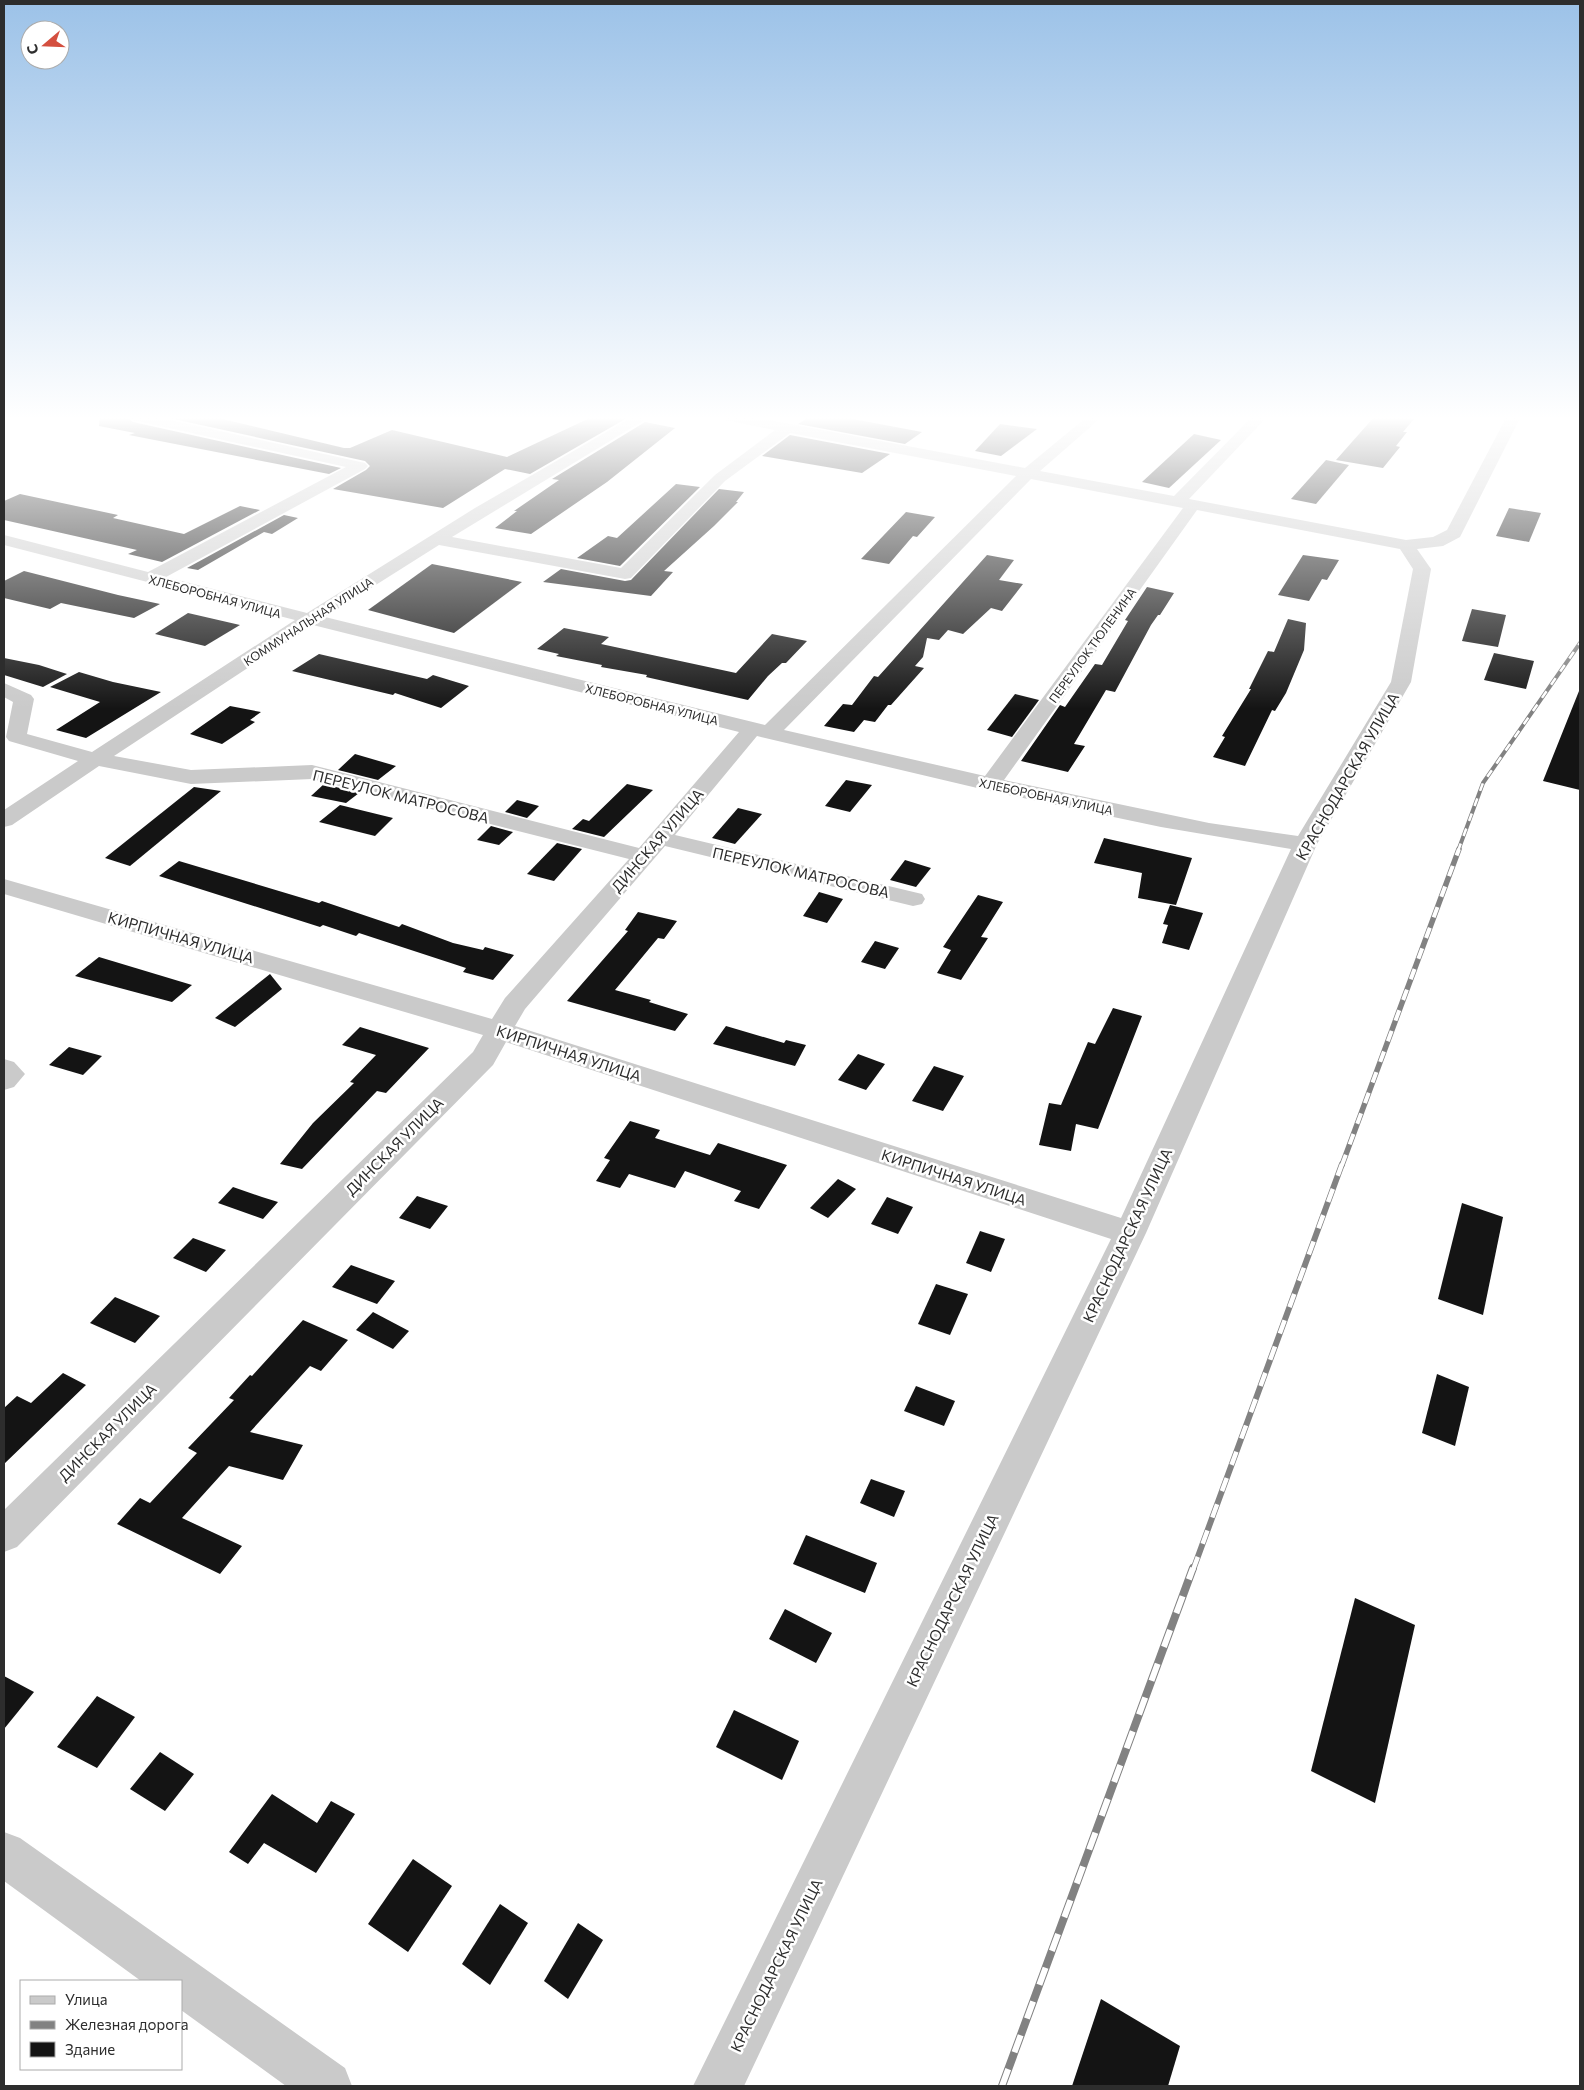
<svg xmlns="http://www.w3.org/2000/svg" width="1584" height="2090" font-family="Commissioner,sans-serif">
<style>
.building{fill:#141414}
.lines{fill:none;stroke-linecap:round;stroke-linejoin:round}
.minor{fill:#cacaca;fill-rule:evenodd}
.rail-far3-casing{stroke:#828282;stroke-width:4}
.rail-far2-casing{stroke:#828282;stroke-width:5.5}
.rail-far1-casing{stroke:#828282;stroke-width:6}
.rail-casing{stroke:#828282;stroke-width:8}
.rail-far3{stroke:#fff;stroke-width:2.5;stroke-dasharray:8;stroke-linecap:butt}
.rail-far2{stroke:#fff;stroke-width:4;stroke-dasharray:11;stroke-linecap:butt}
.rail-far1{stroke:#fff;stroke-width:4.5;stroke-dasharray:14;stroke-linecap:butt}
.rail{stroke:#fff;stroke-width:6;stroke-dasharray:18;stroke-linecap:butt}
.labels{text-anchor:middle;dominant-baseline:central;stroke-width:5;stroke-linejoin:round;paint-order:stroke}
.far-street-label{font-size:12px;fill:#2d2d2d;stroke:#fff}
.street-label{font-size:15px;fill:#2d2d2d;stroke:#fff}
</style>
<rect width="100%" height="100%" fill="#fff"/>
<g class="building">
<polygon points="100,416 124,416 133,422 341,468 329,474 129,435 135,433 99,426"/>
<polygon points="160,416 210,416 344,448 350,448 392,430 507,457 594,416 627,418 530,474 505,469 443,508 333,489 366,470 370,466 365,461"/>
<polygon points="811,416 837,416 922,432 905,444 798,424"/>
<polygon points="1375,416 1414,419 1403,432 1407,432 1396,446 1400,447 1383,468 1336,460"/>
<polygon points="645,422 675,428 607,482 531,534 495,528 517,511 514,511 559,480 552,479"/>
<polygon points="1000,424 1037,429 1001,456 975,451"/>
<polygon points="1194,434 1221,440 1169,488 1142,482"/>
<polygon points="790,435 890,454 862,473 762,456"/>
<polygon points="1326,460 1349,465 1316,504 1291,499"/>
<polygon points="676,484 700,487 620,566 577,558 608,536 617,538"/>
<polygon points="719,489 744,492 736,502 738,502 714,526 664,571 673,572 651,596 543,582 561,569 625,581 631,580"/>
<polygon points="20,494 118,515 113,518 184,534 240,506 260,510 162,562 128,554 137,550 4,520 4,501"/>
<polygon points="1509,508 1541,513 1529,542 1496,536"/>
<polygon points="906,512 935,517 917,537 913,536 889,564 861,559"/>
<polygon points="284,515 298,518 272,534 264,532 198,570 187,568"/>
<polygon points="987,555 1014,560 999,580 1023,584 1002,611 991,608 963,634 948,630 939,640 927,638 923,657 915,666 924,668 891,705 888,705 875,722 864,720 854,732 824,726 843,704 852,705 874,676 878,677"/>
<polygon points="1303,555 1339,560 1327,580 1322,579 1309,601 1278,595"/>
<polygon points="432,564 522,582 454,633 368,610"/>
<polygon points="24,571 118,595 160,604 134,618 61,603 50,609 4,598 4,581"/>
<polygon points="1147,587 1174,593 1160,615 1158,615 1151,625 1115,692 1106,690 1074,744 1085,746 1068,772 1021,761 1060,705 1065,707 1095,664 1102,665 1128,621 1125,620"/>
<polygon points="1472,609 1506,615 1498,647 1462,641"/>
<polygon points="188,613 240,625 205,646 155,634"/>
<polygon points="1288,619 1306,623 1304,650 1286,693 1275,711 1272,710 1245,766 1213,757 1225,737 1222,736 1251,689 1249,689 1268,651 1274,652"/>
<polygon points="564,628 609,637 601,644 736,673 772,634 807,641 786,663 782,663 768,676 748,700 646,677 647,675 601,667 602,665 556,656 559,654 537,649"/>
<polygon points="1494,653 1534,661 1526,689 1484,680"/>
<polygon points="319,654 427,679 433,675 469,686 441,708 395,693 393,695 292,671"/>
<polygon points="4,658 39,665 67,674 43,687 4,675"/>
<polygon points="79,672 113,682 161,692 86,738 56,730 100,702 50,687"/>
<polygon points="1579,691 1580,691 1580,790 1543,781"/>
<polygon points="1015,694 1039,700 1012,737 987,730"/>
<polygon points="230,706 261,712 250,720 255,722 222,744 190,734"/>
<polygon points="355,754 396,766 378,780 338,770"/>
<polygon points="846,780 872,785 850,812 825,806"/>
<polygon points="324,784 359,793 346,803 311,796"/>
<polygon points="627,784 653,790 604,837 572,829 583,819 589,821"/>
<polygon points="194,787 221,791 130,866 105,858"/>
<polygon points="517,800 539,806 527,818 505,812"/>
<polygon points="340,805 393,818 375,836 319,822"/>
<polygon points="738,808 762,814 735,844 712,838"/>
<polygon points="491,826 513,832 499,845 477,840"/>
<polygon points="1104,838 1192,858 1176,905 1138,898 1142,873 1094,863"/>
<polygon points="557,843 582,849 554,881 527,874"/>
<polygon points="905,860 931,868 916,887 890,880"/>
<polygon points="179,861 319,903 322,901 399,927 402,924 453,943 483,950 485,947 514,955 493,980 463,972 466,968 359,933 356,936 323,925 320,927 159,876"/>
<polygon points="819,892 843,899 827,923 803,916"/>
<polygon points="978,895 1003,902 981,937 988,938 961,980 937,973 951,950 943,947"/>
<polygon points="1170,905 1203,913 1189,950 1162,943 1168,925 1163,924"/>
<polygon points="638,912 677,921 664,939 658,938 615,990 651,1000 649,1002 688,1014 675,1031 567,1001 628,931 625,930"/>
<polygon points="875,941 899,948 885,969 861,962"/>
<polygon points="99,957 192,985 172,1002 75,976"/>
<polygon points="270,974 282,989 235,1027 215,1018"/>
<polygon points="1113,1008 1142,1016 1098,1129 1076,1124 1071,1151 1039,1145 1049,1103 1061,1105 1088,1042 1095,1044"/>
<polygon points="726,1026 784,1043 786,1040 806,1045 795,1066 713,1044"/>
<polygon points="360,1027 429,1048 386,1093 377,1091 302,1169 280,1164 313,1123 354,1083 350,1082 376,1055 342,1045"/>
<polygon points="69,1047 102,1056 83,1075 49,1065"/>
<polygon points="858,1054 885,1064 866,1090 838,1080"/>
<polygon points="934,1066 964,1076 943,1111 912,1101"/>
<polygon points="630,1121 660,1130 655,1138 710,1155 718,1143 787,1165 759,1209 734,1201 741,1191 685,1171 675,1188 629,1174 620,1188 596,1181 610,1160 604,1158"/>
<polygon points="838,1179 856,1189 828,1218 810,1208"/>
<polygon points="233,1187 262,1197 278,1202 263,1219 218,1203"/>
<polygon points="417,1196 448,1206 430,1229 399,1218"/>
<polygon points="887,1197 913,1207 898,1234 871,1224"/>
<polygon points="1462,1203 1503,1217 1483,1315 1438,1299"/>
<polygon points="980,1231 1005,1239 991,1272 966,1263"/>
<polygon points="193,1238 226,1250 206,1272 173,1258"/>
<polygon points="351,1265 395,1281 377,1304 332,1287"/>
<polygon points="936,1284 968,1294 950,1335 918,1324"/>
<polygon points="115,1297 160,1316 135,1343 90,1323"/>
<polygon points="373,1312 409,1331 393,1349 356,1330"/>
<polygon points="303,1320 348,1340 321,1371 310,1366 250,1432 303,1445 283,1480 229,1466 182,1518 242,1546 220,1574 117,1524 140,1498 150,1503 197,1453 188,1448 234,1400 229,1398 250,1375 252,1376"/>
<polygon points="63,1373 86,1385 4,1464 4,1408 17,1396 31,1403"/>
<polygon points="1437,1374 1469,1387 1455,1446 1422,1433"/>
<polygon points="916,1386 955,1401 944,1426 904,1411"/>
<polygon points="871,1479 905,1491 894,1517 860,1503"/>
<polygon points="806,1535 877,1563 865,1593 793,1564"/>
<polygon points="1355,1598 1415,1625 1375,1803 1311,1771"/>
<polygon points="785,1609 832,1633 816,1663 769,1639"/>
<polygon points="4,1676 34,1692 4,1729"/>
<polygon points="97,1696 135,1717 97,1768 57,1747"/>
<polygon points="734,1710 799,1741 782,1780 716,1747"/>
<polygon points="160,1752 194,1774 165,1811 130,1789"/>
<polygon points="272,1794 317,1823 331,1801 355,1814 316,1873 264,1843 248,1864 229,1852"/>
<polygon points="413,1859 452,1886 408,1952 368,1924"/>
<polygon points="500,1904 528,1923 490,1985 462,1964"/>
<polygon points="578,1923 603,1940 568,1999 544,1981"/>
<polygon points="1101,1999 1180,2046 1168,2086 1072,2086"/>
</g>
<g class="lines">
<g class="minor">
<path d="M126 416H152L365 463 368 466 365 469 166 577 307 613 475 508 634 416H651L452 537 621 568 715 475 775 430 725 420 718 416H747L1025 468 1088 416H1103L1040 471 1174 496 1253 416H1268L1189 499 1406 540 1433 537 1447 530 1507 416H1521L1460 537 1443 546 1417 549 1431 569 1411 682 1317 844 1146 1233 744 2086H693L1111 1239 506 1042 493 1065 17 1547 4 1552V1510L473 1052 483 1035 4 894V879L492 1019 505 998 629 859 312 779 191 784 99 766 12 825 4 827V810L78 761 9 741 6 737 13 702 4 697V683L31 695 34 699 27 734 92 752 295 620 4 545V535L148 572 346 467 133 420ZM790 433 1016 476 765 725 325 617 439 545 625 579 631 578 725 481ZM1031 479 1183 508 985 776 784 730ZM1197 510 1400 549 1413 569 1391 682 1298 836 1209 823 1004 780ZM313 625 739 732 639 848 312 765 191 770 114 756ZM757 736 990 791 1161 827 1291 849 1121 1218 515 1026 525 1009 665 846 913 906 922 904 925 899 922 894 675 835Z"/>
<polygon points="4,1059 14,1062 25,1074 14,1087 4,1090"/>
<polygon points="4,1832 20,1838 345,2068 352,2086 286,2086 181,2010 181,1981 141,1981 4,1881"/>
</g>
<defs>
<polyline id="rail-far3" points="1458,851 1483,783 1580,643"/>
<polyline id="rail-far2" points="1342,1165 1459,849"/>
<polyline id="rail-far1" points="1193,1570 1342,1164"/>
<polyline id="rail" points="1002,2086 1193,1568"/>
</defs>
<use href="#rail-far3" class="rail-far3-casing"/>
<use href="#rail-far2" class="rail-far2-casing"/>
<use href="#rail-far1" class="rail-far1-casing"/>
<use href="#rail" class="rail-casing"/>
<use href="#rail-far3" class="rail-far3"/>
<use href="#rail-far2" class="rail-far2"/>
<use href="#rail-far1" class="rail-far1"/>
<use href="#rail" class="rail"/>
</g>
<linearGradient id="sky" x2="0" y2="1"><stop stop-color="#9cc2e8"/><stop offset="0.59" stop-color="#fff"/><stop offset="1" stop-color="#fff" stop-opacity="0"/></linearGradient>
<rect width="1584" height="709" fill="url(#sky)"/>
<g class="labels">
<g class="far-street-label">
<text transform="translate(215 596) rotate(15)">ХЛЕБОРОБНАЯ УЛИЦА</text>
<text transform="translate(308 621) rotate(-33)">КОММУНАЛЬНАЯ УЛИЦА</text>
<text transform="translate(1092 645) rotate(-54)">ПЕРЕУЛОК ТЮЛЕНИНА</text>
<text transform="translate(652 704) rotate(14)">ХЛЕБОРОБНАЯ УЛИЦА</text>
<text transform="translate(1046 796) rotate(12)">ХЛЕБОРОБНАЯ УЛИЦА</text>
</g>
<g class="street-label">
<text transform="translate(1347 776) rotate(-60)">КРАСНОДАРСКАЯ УЛИЦА</text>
<text transform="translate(401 796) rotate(14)">ПЕРЕУЛОК МАТРОСОВА</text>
<text transform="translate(657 840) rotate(-49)">ДИНСКАЯ УЛИЦА</text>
<text transform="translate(801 872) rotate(13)">ПЕРЕУЛОК МАТРОСОВА</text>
<text transform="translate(181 937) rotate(16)">КИРПИЧНАЯ УЛИЦА</text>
<text transform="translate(569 1053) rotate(18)">КИРПИЧНАЯ УЛИЦА</text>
<text transform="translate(394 1146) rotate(-45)">ДИНСКАЯ УЛИЦА</text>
<text transform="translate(954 1177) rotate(18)">КИРПИЧНАЯ УЛИЦА</text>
<text transform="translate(1127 1235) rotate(-65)">КРАСНОДАРСКАЯ УЛИЦА</text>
<text transform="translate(107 1432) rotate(-45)">ДИНСКАЯ УЛИЦА</text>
<text transform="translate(952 1600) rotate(-64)">КРАСНОДАРСКАЯ УЛИЦА</text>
<text transform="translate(776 1965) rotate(-64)">КРАСНОДАРСКАЯ УЛИЦА</text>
</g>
</g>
<rect width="1584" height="2090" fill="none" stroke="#2d2d2d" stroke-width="10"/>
<rect x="20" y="1980" width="162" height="90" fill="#ffffff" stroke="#ababab"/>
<rect x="30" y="1996" width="25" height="8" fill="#cacaca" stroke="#ababab"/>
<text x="65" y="2005" font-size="15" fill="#2d2d2d">Улица</text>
<rect x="30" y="2021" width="25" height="8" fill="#828282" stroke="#ababab"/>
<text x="65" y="2030" font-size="15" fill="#2d2d2d">Железная дорога</text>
<rect x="30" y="2042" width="25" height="15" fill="#141414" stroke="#ababab"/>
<text x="65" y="2055" font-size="15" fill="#2d2d2d">Здание</text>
<g transform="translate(45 45) rotate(251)"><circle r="24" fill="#ffffff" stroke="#ababab"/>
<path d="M0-4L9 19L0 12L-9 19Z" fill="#d44f3f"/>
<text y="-8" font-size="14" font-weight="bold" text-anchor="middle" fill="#2d2d2d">С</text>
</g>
</svg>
